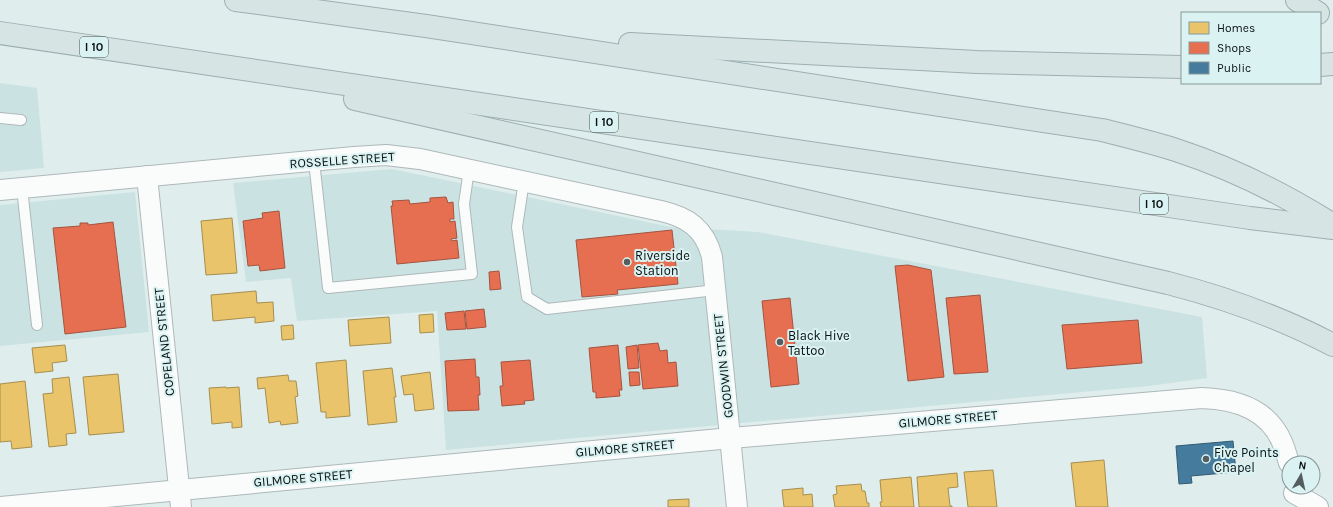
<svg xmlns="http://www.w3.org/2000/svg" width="1333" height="507" font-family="Karla,sans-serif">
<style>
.built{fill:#cbe2e3}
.homes{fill:#e9c46a;stroke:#a68e4f}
.shops{fill:#e76f51;stroke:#a4533e}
.public{fill:#457b9d;stroke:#335b73}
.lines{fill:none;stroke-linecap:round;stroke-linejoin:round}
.lane-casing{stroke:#aeb8b8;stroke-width:12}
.street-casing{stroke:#aeb8b8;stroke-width:22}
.highway-casing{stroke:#9cafb0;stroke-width:24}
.lane{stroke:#fafcfc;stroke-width:10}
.street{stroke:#fafcfc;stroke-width:20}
.highway{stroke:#d7e4e4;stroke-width:22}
.poi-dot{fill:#545e5e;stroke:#dbf2f2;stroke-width:1.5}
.labels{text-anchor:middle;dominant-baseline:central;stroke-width:4;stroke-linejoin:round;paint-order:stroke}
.shield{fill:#dbf2f2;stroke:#485454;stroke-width:1}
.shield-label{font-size:12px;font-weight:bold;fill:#091111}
.street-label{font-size:13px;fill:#091111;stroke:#dbf2f2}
.poi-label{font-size:13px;fill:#091111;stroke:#dbf2f2;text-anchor:start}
</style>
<rect width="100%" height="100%" fill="#e0eded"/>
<g class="built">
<polygon points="0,83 37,88 44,168 0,172"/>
<polygon points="392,169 671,227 758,232 1202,317 1207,378 1149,386 446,450 437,311 297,321 291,278 246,282 233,183"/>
<polygon points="135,192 149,332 0,346 0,205"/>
</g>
<g class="homes">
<polygon points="232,218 237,273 206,275 201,221"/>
<polygon points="256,291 257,303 273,302 274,321 255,323 255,317 213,321 211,295"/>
<polygon points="433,314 434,332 420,333 419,315"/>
<polygon points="389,317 391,343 350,346 348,320"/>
<polygon points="293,325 294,339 282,340 281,326"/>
<polygon points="65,345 67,361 52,363 53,371 35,373 32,348"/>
<polygon points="346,360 350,416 326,418 326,412 321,412 316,363"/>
<polygon points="392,368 396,397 394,397 397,422 368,425 363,371"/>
<polygon points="430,372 434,409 415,411 413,394 404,395 401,376"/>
<polygon points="118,374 124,432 89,435 83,377"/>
<polygon points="288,375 289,381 296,381 298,396 295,397 298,423 281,425 280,421 269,423 265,388 258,389 257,378"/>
<polygon points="69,377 76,433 66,434 67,445 49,447 43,394 53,393 52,379"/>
<polygon points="25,381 32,447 12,449 11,441 0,442 0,384"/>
<polygon points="226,387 226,388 239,387 242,427 232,428 232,422 212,424 209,388"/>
<polygon points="1104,460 1108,507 1076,507 1071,463"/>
<polygon points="993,470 997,507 968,507 964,472"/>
<polygon points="957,473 958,487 948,488 950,506 952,506 952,507 919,507 917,477"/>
<polygon points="911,477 914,507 881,507 880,502 882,502 880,480"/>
<polygon points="861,484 862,491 865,491 867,503 869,503 869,507 835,507 833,495 837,494 836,486"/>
<polygon points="803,488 803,495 812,494 813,507 784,507 782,490"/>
<polygon points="689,499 689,507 668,507 668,500"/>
</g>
<g class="shops">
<polygon points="446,197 448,203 453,202 454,219 450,219 450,222 455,221 457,238 451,239 452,241 457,240 459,258 397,264 391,206 393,206 392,201 409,200 410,204 430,202 430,198"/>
<polygon points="279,211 285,268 260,271 259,265 248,266 243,221 263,218 262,213"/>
<polygon points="113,222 126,327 65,334 53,228 80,226 80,223 88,223 88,225"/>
<polygon points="672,230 678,284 617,290 618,294 582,297 576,240"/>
<polygon points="908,265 931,270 944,377 908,381 895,266"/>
<polygon points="499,271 501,289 490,290 489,272"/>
<polygon points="980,295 988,372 954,374 946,298"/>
<polygon points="790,298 799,384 771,387 762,301"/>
<polygon points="484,309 486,327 467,329 465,311"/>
<polygon points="464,311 466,329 447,330 445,313"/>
<polygon points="1138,320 1142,363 1067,369 1062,325"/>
<polygon points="658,343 660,351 667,350 668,363 676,362 678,386 643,389 638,345"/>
<polygon points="618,345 622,390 619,390 620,396 596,398 596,392 593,392 589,348"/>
<polygon points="637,345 639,368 628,369 626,347"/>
<polygon points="475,359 476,377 479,377 480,395 478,395 479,410 448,411 445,361"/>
<polygon points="530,360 534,400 524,401 525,404 502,406 500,386 503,386 501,362"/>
<polygon points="629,372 639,372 640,385 630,386"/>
</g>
<polygon class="public" points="1233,441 1236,472 1191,476 1192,483 1179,484 1176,446"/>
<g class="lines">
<defs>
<g id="lane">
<polyline points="0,118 21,120"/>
<polyline points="314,161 328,288 472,274 464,204 469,169"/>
<polyline points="524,181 517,227 527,297 547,309 716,290"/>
<polyline points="22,188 37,325"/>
</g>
<g id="street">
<polyline points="147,176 181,507"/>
<path d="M0 190 354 157 386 155 420 159 661 211C688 217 705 229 712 257L737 507"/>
<polyline points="1294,493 1318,507"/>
<path d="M0 507 731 438 1202 398C1235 399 1268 409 1282 442 1285 449 1287 456 1289 463"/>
</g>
<g id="highway">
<path d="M236 0 426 26 1102 130C1126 136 1151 142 1176 150 1231 168 1284 194 1333 225"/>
<polyline points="1297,0 1318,13"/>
<polyline points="0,33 1250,218 1333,228"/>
<polyline points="630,44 977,62 1182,67"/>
<polyline points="1320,65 1333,64"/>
<path d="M355 99 1168 283C1226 298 1280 317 1333 345"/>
</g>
</defs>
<use href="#lane" class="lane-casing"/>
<use href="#street" class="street-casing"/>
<use href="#highway" class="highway-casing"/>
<use href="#lane" class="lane"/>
<use href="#street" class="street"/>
<use href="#highway" class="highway"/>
</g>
<g class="poi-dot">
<circle cx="627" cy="262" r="4"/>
<circle cx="780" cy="342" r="4"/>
<circle cx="1206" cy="459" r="4"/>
</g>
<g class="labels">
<g class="shield">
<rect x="80" y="37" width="28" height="20" rx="3"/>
<rect x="590" y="112" width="28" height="20" rx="3"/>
<rect x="1140" y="194" width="28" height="20" rx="3"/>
</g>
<g class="shield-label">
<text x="94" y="47">I 10</text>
<text x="604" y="122">I 10</text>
<text x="1154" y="204">I 10</text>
</g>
<g class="street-label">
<text transform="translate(342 160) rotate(-4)">ROSSELLE STREET</text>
<text transform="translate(164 342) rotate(-96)">COPELAND STREET</text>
<text transform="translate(723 366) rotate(-96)">GOODWIN STREET</text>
<text transform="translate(948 419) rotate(-5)">GILMORE STREET</text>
<text transform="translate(625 448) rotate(-5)">GILMORE STREET</text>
<text transform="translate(303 478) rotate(-5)">GILMORE STREET</text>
</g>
<g class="poi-label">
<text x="635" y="255">Riverside<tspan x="635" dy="15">Station</tspan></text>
<text x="788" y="335">Black Hive<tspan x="788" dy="15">Tattoo</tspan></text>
<text x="1214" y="452">Five Points<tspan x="1214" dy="15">Chapel</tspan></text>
</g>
</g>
<rect x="1181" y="12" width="140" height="72" fill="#dbf2f2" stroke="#879898"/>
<rect x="1189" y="22" width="20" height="12" fill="#e9c46a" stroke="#879898"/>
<text x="1217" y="32" font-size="12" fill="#091111">Homes</text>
<rect x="1189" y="42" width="20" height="12" fill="#e76f51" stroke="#879898"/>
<text x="1217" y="52" font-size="12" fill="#091111">Shops</text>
<rect x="1189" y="62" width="20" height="12" fill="#457b9d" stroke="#879898"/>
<text x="1217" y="72" font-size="12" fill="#091111">Public</text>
<g transform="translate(1301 475) rotate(9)"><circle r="19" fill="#dbf2f2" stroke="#879898"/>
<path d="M0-3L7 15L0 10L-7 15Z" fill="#545e5e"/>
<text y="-6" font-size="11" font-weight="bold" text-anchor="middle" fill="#091111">N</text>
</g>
</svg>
